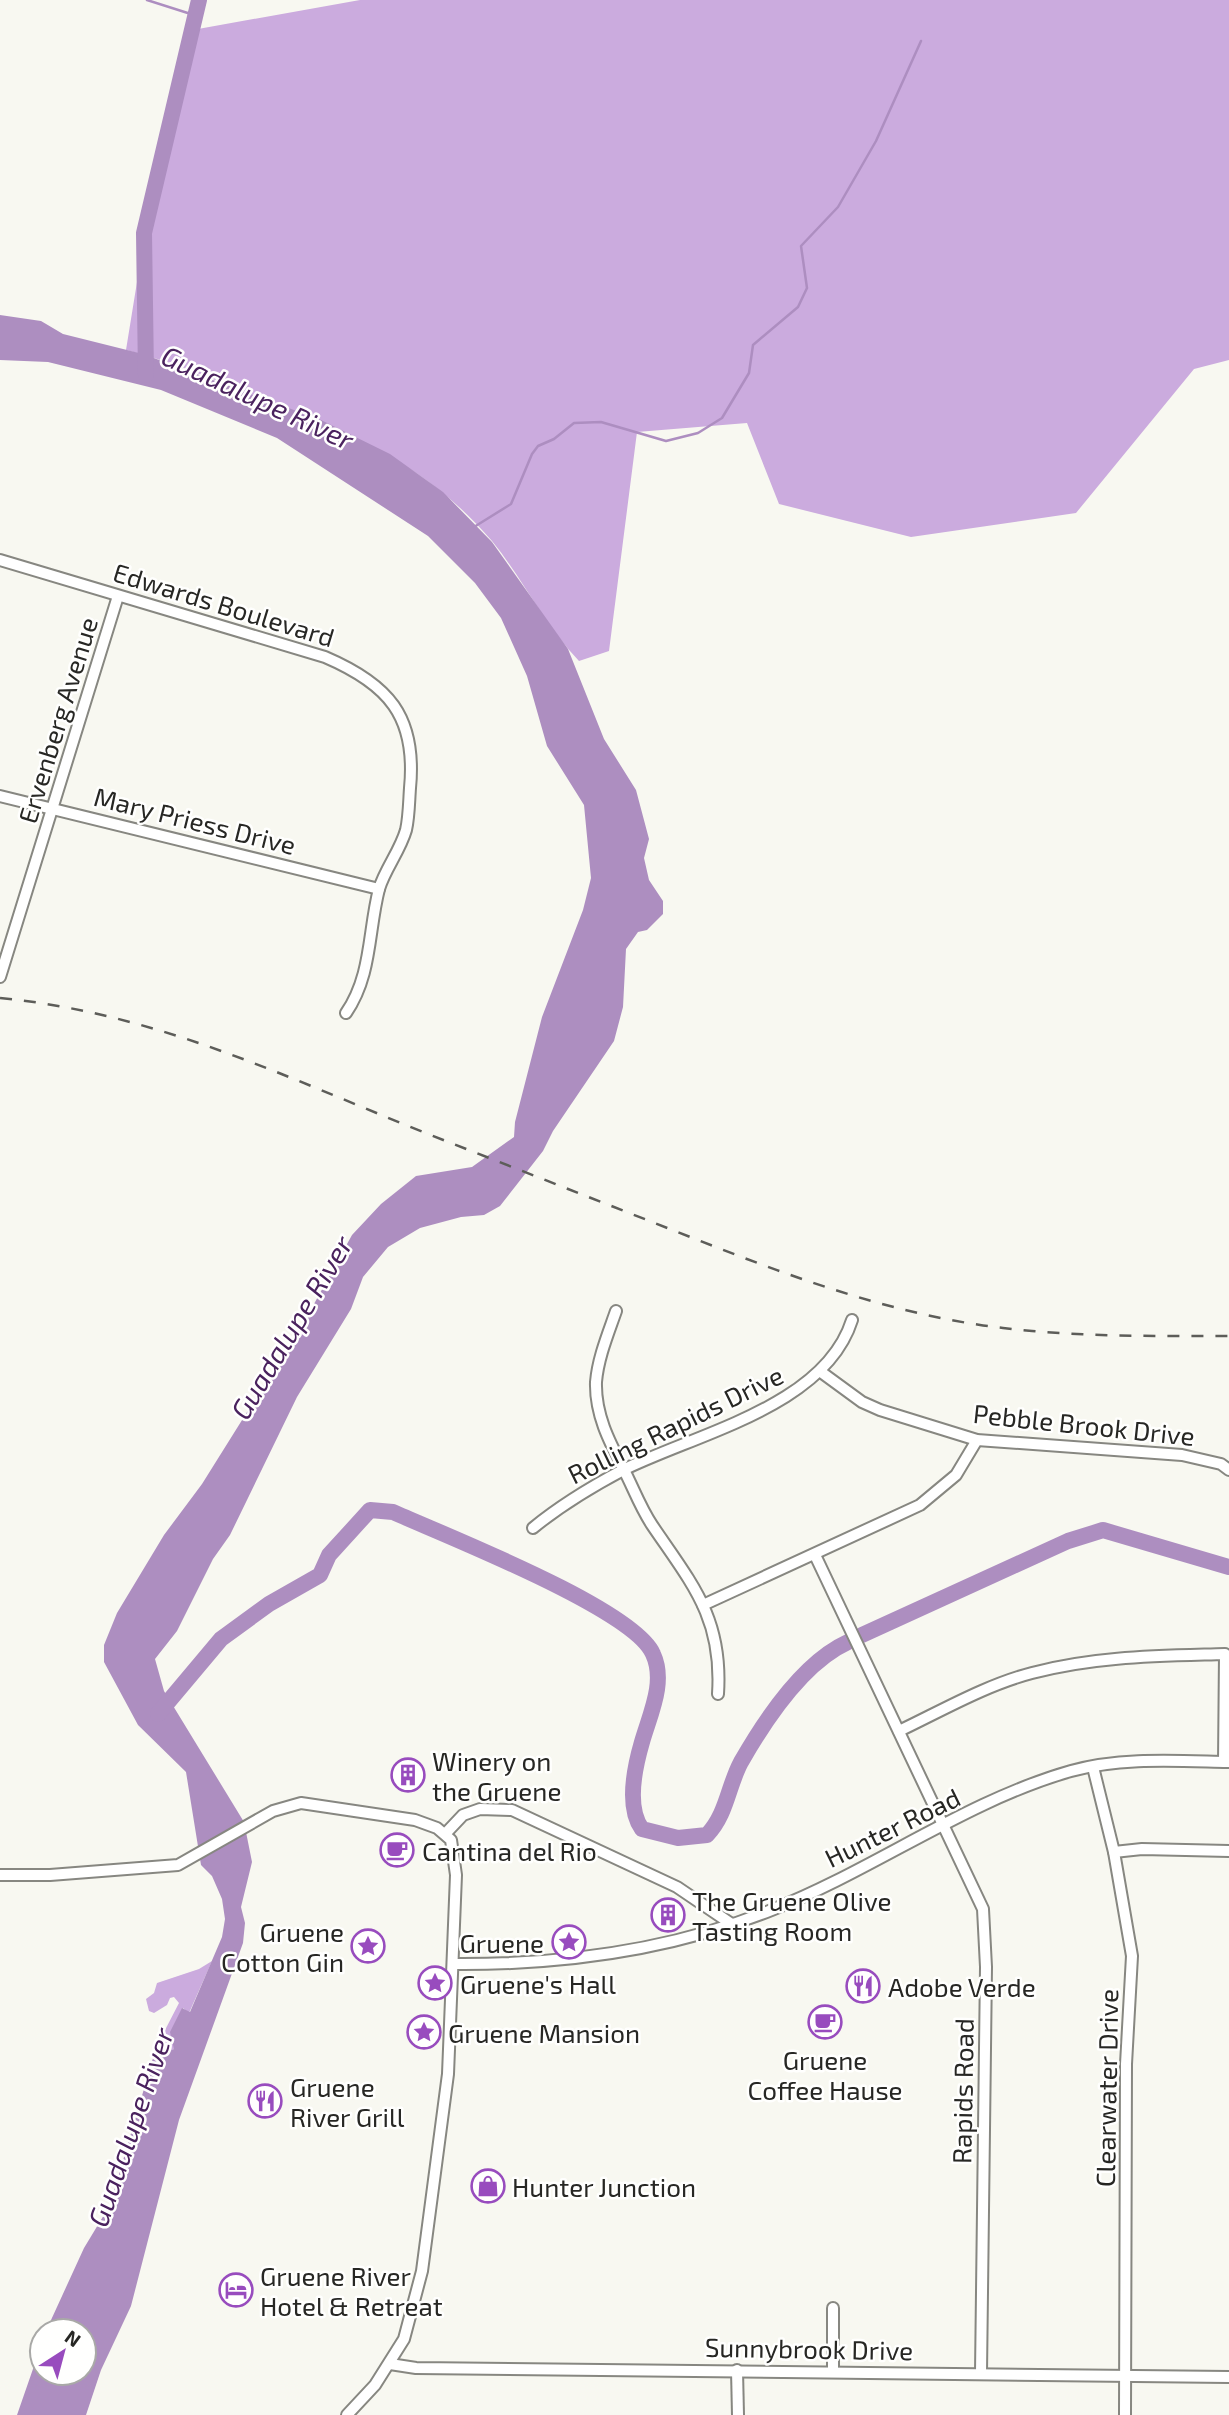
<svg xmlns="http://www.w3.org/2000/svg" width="1229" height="2415" font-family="'Exo 2',sans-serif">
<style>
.forest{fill:#cbabde}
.water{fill:#ad8ec0}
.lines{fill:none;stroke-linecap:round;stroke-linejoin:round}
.stream{stroke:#ad8ec0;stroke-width:2.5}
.river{stroke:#ad8ec0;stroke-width:16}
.minor-casing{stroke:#878781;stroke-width:14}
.minor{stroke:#fff;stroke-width:10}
.rail{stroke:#5d5d59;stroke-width:2.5;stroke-dasharray:12 12;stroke-linecap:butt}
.labels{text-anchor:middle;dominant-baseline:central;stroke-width:5;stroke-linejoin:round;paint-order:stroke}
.street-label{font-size:26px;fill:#272724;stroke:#fffffe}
.poi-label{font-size:26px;fill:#272724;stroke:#fffffe;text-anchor:start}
.water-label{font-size:28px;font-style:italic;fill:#4a225e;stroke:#fffffe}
</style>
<rect width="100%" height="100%" fill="#f8f8f1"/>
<g class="forest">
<path d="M360 0H1229V360L1194 369 1076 513 911 537 779 504 747 423 637 432 609 651 579 661C545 626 523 579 492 541 425 463 348 432 255 396 213 379 170 361 126 350L143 245 198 29Z"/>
<polygon points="212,1961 189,2013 183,2008 174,2049 162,2055 164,2032 179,2003 174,1997 170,1998 167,2005 154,2013 149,2011 146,1999 154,1993 157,1983 199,1969"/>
</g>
<polygon class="water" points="0,315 41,321 63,334 143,354 321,420 390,454 443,492 492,542 568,649 604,739 636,790 649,839 644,858 649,880 663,901 663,914 647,930 638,932 626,949 623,1007 614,1041 553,1131 543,1151 500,1206 484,1215 461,1217 420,1228 388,1247 363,1277 351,1309 297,1397 230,1535 213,1559 177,1631 155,1659 164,1691 244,1822 252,1862 241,1907 245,1923 243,1943 179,2120 131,2306 101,2370 86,2415 17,2415 42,2343 42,2373 84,2373 84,2331 46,2331 84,2248 110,2205 153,2058 174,2049 170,2032 182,2008 190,2012 222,1937 225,1919 222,1899 212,1876 201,1865 186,1772 138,1725 104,1662 104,1645 117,1613 164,1535 202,1484 309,1313 352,1235 381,1204 416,1176 472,1167 514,1137 515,1122 542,1017 583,910 591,878 584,805 547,746 527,676 501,618 475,583 428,536 277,438 161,390 48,362 0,360"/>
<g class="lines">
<g class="stream">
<polyline points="147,0 194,15"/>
<polyline points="474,527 511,504 532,454 538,446 554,439 574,423 601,422 666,441 698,433 722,418 749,373 753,345 798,307 807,288 801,246 838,207 876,141 921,41"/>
</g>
<g class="river">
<polyline points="146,375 144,233 199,0"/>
<polyline points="862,1635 1068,1541 1103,1530 1229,1567"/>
<path d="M158 1714 221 1639 269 1604 320 1575 329 1555 370 1510 393 1512C444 1535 634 1609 653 1654 666 1682 650 1714 642 1742 635 1766 626 1807 642 1829L678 1838 707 1835C727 1814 728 1786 741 1762 765 1720 804 1662 848 1642"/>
</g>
<defs>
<g id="minor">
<path d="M0 560 325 657C388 684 417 716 410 788 409 802 409 817 406 830 400 851 385 869 379 889 368 932 372 975 346 1013"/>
<polyline points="0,796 379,889"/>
<polyline points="0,977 118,596"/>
<path d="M616 1311C608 1334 598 1358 596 1382 595 1414 609 1441 623 1468 633 1487 640 1507 652 1525 692 1584 723 1618 718 1694"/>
<polyline points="821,1372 862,1402 880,1410 977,1440 1182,1455 1221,1464 1229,1470"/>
<path d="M533 1528C561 1505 591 1487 623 1470 698 1433 825 1406 852 1320"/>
<polyline points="815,1555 983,1909 986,1967 981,2373"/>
<polyline points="703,1605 920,1505 956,1475 977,1440"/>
<path d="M899 1731C943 1710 986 1685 1032 1673 1095 1656 1160 1656 1225 1654L1224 1762"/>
<polyline points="1093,1767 1114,1852 1132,1956 1126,2064 1125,2415"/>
<polyline points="446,1833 463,1815 480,1809 512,1810 677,1887 733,1925"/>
<polyline points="1114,1852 1142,1849 1229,1851"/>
<polyline points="0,1875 50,1875 178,1865 273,1811 301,1803 415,1820 437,1828 451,1840 456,1875 448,2074 422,2271 404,2339 375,2385 347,2415"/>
<path d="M453 1964C563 1965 671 1951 774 1909 873 1870 968 1800 1071 1771 1121 1757 1177 1761 1229 1762"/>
<polyline points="390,2364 416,2368 1229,2377"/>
<polyline points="737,2370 738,2415"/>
<polyline points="833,2371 833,2308"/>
</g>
</defs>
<use href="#minor" class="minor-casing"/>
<use href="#minor" class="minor"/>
<path class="rail" d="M0 998C155 1013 281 1075 423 1132 507 1165 591 1198 675 1231 781 1273 890 1315 1003 1328 1078 1337 1154 1336 1229 1336"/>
</g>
<defs>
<symbol id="building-ring" viewBox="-11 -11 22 22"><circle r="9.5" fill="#fffffe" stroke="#984cbe" stroke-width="1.5"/><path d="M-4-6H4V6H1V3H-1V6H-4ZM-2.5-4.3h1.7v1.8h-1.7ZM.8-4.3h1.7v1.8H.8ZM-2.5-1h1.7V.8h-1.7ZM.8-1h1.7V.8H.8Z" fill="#984cbe"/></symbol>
<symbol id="cafe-ring" viewBox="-11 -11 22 22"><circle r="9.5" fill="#fffffe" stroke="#984cbe" stroke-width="1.5"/><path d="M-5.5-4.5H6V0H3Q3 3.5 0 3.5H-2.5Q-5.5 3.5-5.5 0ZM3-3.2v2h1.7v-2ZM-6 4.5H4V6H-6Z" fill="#984cbe"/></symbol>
<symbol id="sight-ring" viewBox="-11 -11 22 22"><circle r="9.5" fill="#fffffe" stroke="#984cbe" stroke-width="1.5"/><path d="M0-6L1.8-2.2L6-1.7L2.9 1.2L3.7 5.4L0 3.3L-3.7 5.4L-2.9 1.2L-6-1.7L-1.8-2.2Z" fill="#984cbe"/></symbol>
<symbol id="restaurant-ring" viewBox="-11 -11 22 22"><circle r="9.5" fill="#fffffe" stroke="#984cbe" stroke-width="1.5"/><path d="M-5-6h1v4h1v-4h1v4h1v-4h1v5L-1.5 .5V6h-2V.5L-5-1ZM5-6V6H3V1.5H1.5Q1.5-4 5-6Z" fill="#984cbe"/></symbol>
<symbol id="shop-ring" viewBox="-11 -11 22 22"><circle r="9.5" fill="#fffffe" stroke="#984cbe" stroke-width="1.5"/><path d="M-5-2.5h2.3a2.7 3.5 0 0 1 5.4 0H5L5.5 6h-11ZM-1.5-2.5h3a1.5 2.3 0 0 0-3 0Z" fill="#984cbe"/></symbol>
<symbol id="hotel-ring" viewBox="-11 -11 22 22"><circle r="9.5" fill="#fffffe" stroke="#984cbe" stroke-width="1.5"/><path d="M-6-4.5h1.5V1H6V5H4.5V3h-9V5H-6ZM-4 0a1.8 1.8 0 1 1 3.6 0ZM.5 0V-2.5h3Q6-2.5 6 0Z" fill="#984cbe"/></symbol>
</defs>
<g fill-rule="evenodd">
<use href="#building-ring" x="389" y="1756" width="38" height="38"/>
<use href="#cafe-ring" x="378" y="1831" width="38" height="38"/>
<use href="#building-ring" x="649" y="1896" width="38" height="38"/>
<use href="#sight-ring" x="550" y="1923" width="38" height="38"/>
<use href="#sight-ring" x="349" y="1927" width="38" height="38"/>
<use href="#sight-ring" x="416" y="1964" width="38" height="38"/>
<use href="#restaurant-ring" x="844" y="1967" width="38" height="38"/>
<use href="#cafe-ring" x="806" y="2003" width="38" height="38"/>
<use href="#sight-ring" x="405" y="2013" width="38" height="38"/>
<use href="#restaurant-ring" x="246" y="2082" width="38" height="38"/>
<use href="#shop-ring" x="469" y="2167" width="38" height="38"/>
<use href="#hotel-ring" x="217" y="2271" width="38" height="38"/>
</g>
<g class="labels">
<g class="street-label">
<text transform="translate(224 604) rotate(17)">Edwards Boulevard</text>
<text transform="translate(57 720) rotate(-73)">Ervenberg Avenue</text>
<text transform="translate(195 820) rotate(14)">Mary Priess Drive</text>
<text transform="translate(675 1424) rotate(-26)">Rolling Rapids Drive</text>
<text transform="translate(1084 1424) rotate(6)">Pebble Brook Drive</text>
<text transform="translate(892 1827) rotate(-26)">Hunter Road</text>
<text transform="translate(1106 2088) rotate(-89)">Clearwater Drive</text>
<text transform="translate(962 2091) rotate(-89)">Rapids Road</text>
<text transform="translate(809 2348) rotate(1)">Sunnybrook Drive</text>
</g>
<g class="poi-label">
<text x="432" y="1760">Winery on<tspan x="432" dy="30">the Gruene</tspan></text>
<text x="422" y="1850">Cantina del Rio</text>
<text x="692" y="1900">The Gruene Olive<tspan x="692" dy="30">Tasting Room</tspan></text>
<text x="344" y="1931" text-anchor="end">Gruene<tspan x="344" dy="30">Cotton Gin</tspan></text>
<text x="544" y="1942" text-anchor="end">Gruene</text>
<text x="460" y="1983">Gruene's Hall</text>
<text x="888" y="1986">Adobe Verde</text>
<text x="448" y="2032">Gruene Mansion</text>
<text x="825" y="2059" text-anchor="middle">Gruene<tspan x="825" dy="30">Coffee Hause</tspan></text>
<text x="290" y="2086">Gruene<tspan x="290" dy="30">River Grill</tspan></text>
<text x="512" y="2186">Hunter Junction</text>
<text x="260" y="2275">Gruene River<tspan x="260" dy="30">Hotel &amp; Retreat</tspan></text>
</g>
<g class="water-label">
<text transform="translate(258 397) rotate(25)">Guadalupe River</text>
<text transform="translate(291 1327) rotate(-59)">Guadalupe River</text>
<text transform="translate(130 2127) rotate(-71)">Guadalupe River</text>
</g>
</g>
<g transform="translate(63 2352) rotate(36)"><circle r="33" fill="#fffffe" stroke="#a9a9a7" stroke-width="2"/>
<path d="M0-5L12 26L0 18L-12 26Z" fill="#984cbe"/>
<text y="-10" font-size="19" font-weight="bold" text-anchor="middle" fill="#272724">N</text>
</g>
</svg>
